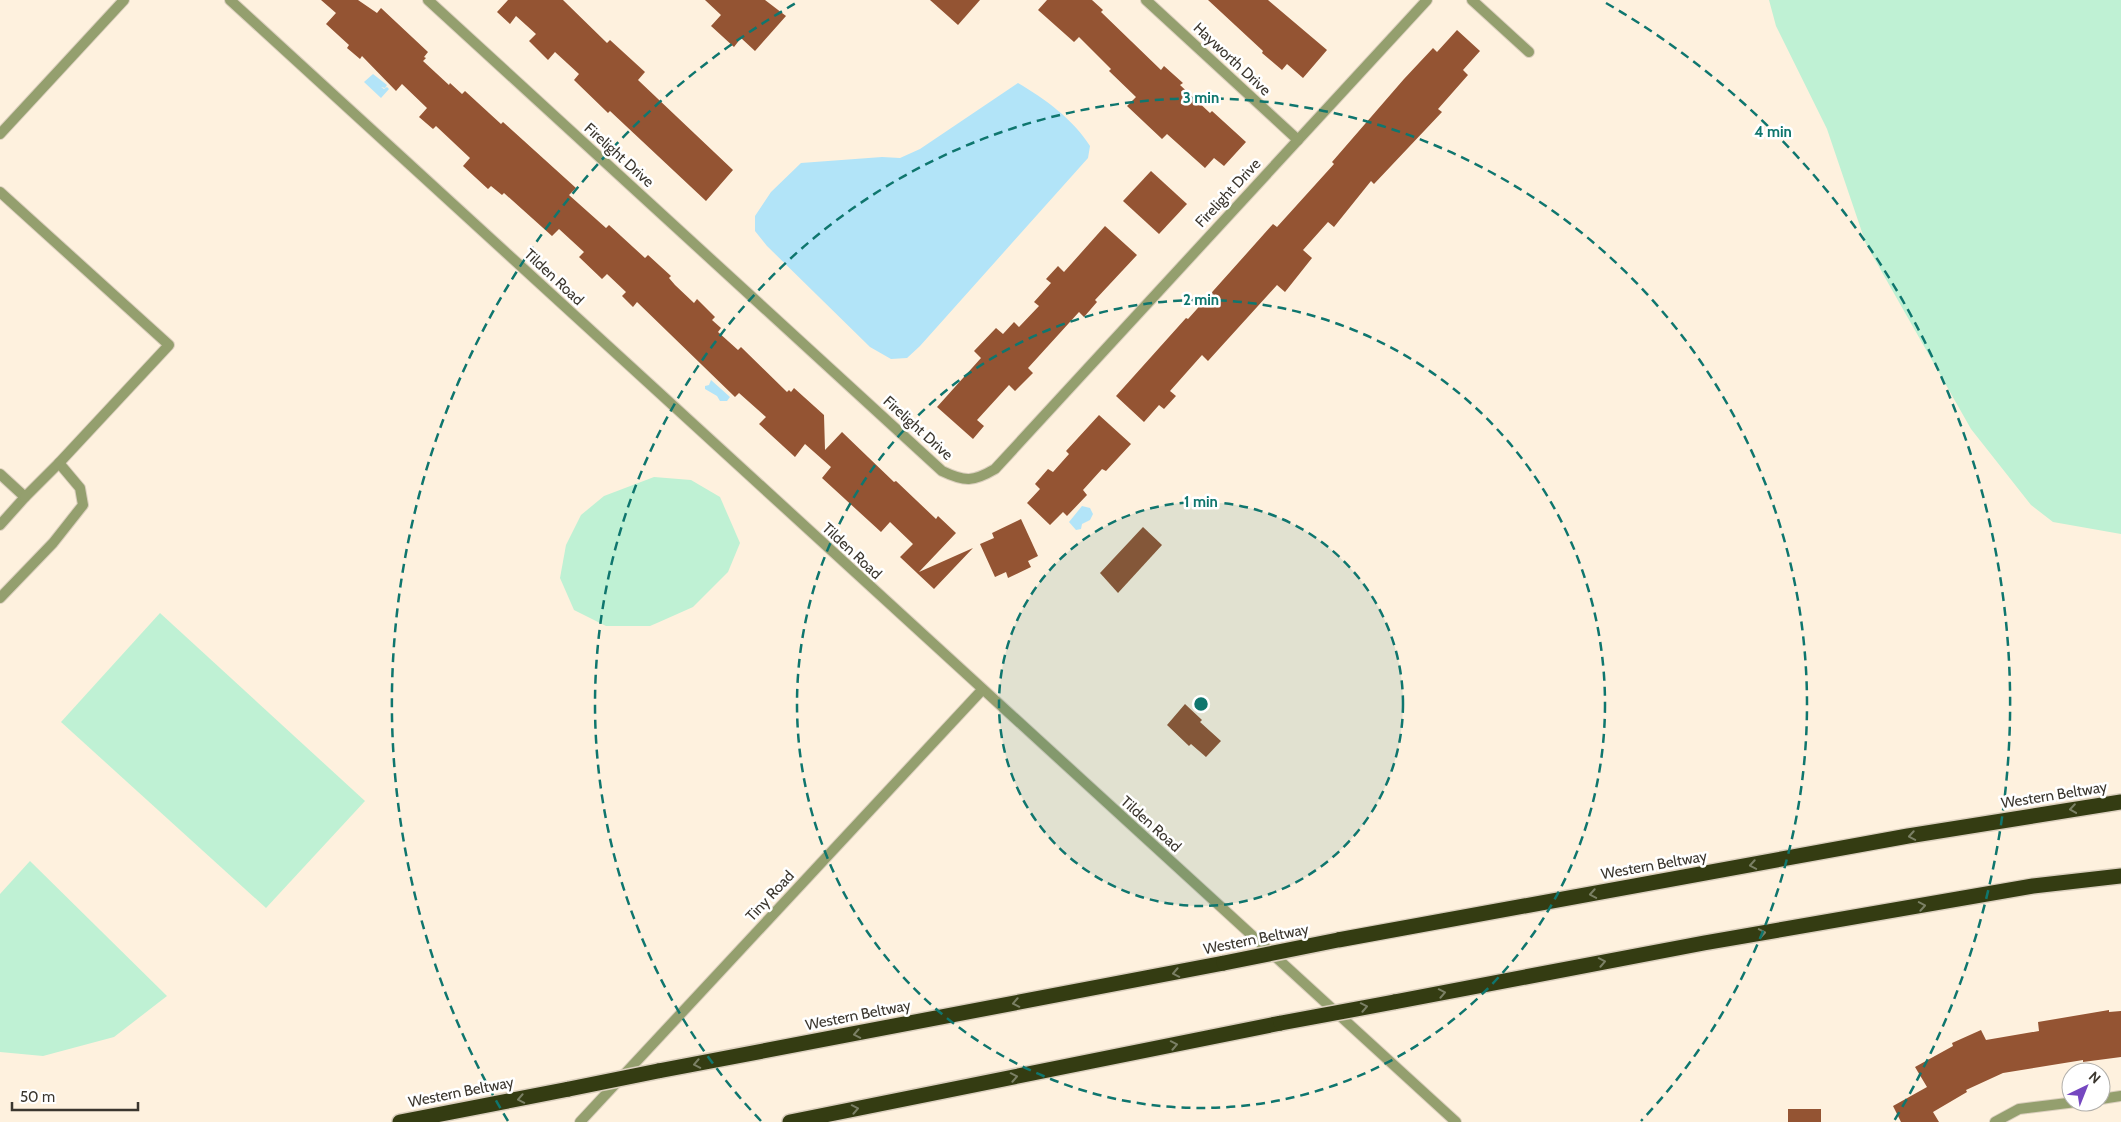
<svg xmlns="http://www.w3.org/2000/svg" width="2121" height="1122" font-family="Cabin,sans-serif">
<style>
.green{fill:#bff1d4}
.water{fill:#b2e4f8}
.building{fill:#945433}
.lines{fill:none;stroke-linecap:round;stroke-linejoin:round}
.service-casing{stroke:#dbcfbe;stroke-width:12}
.minor-casing{stroke:#dbcfbe;stroke-width:12}
.tertiary-casing{stroke:#dbcfbe;stroke-width:12}
.motorway-casing{stroke:#dbcfbe;stroke-width:18}
.service{stroke:#949f6e;stroke-width:10}
.minor{stroke:#949f6e;stroke-width:10}
.tertiary{stroke:#949f6e;stroke-width:10}
.motorway{stroke:#343c12;stroke-width:15}
.motorway-bridge-casing{stroke:#dbcfbe;stroke-width:18;stroke-linecap:butt}
.motorway-bridge{stroke:#343c12;stroke-width:15}
.oneway{stroke:#7b8065}
.ring{fill:none;stroke:#0f766e;stroke-width:2.5;stroke-dasharray:9 6}
.labels{text-anchor:middle;dominant-baseline:central;stroke-width:5;stroke-linejoin:round;paint-order:stroke}
.street-label{font-size:15px;fill:#3b362e;stroke:#fff}
.centre{fill:#0f766e;stroke:#fff;stroke-width:2.5}
.ring-label{font-size:15px;text-anchor:middle;font-weight:bold;fill:#0f766e;stroke:#fff;stroke-width:5;stroke-linejoin:round;paint-order:stroke}
</style>
<rect width="100%" height="100%" fill="#fef1de"/>
<g class="green">
<polygon points="1769,0 2121,0 2121,534 2053,522 2031,505 1971,429 1866,244 1827,129 1776,26"/>
<polygon points="654,477 691,480 720,497 740,543 728,572 693,607 657,623 650,626 606,626 574,610 560,578 566,545 581,515 604,496"/>
<polygon points="160,613 365,801 266,908 61,722"/>
<polygon points="30,861 167,996 114,1037 43,1056 0,1052 0,894"/>
</g>
<g class="water">
<polygon points="373,74 387,85 385,88 381,87 384,89 387,87 389,89 381,98 364,82"/>
<path d="M1018 83C1045 99 1073 119 1090 146L1088 158 920 346 907 358 891 359 870 347 767 246 755 231V216L771 192 801 163 882 157 900 158 920 149Z"/>
<polygon points="711,380 730,397 727,401 720,401 717,396 705,389 705,386 709,385"/>
<polygon points="1082,506 1090,508 1093,514 1090,520 1082,524 1081,529 1076,530 1069,522"/>
</g>
<g class="building">
<polygon points="321,0 358,0 377,13 381,8 428,52 424,57 426,58 423,61 449,85 450,83 462,94 465,91 501,124 503,122 576,188 569,195 606,228 609,225 645,258 648,255 671,276 669,278 675,285 694,303 697,299 715,317 712,320 721,328 718,332 738,350 741,347 787,392 789,390 791,392 794,388 824,415 825,450 842,432 894,482 896,481 936,519 938,516 956,533 919,572 973,548 934,589 900,557 913,544 890,522 881,532 822,478 831,467 805,444 795,457 759,424 766,417 739,393 735,397 637,302 633,307 622,296 626,292 607,274 602,279 579,257 584,252 559,229 552,236 504,193 502,195 491,186 488,189 463,166 470,158 436,126 433,129 419,117 427,108 402,84 396,91 362,56 360,59 347,48 349,45 326,24 336,13"/>
<polygon points="508,0 563,0 607,43 610,40 645,72 638,80 733,170 706,201 610,111 608,113 574,80 579,74 555,52 548,60 529,41 536,34 516,16 510,24 497,12"/>
<polygon points="705,0 765,0 786,16 755,51 741,38 734,47 711,26 721,15"/>
<polygon points="930,0 980,0 958,25"/>
<polygon points="1047,0 1092,0 1103,10 1101,12 1161,70 1164,66 1183,83 1180,85 1210,113 1212,111 1246,142 1224,166 1214,158 1205,168 1167,134 1162,139 1127,106 1136,97 1109,71 1111,69 1079,37 1074,42 1038,10"/>
<polygon points="1208,0 1268,0 1327,50 1303,78 1287,64 1282,70 1262,53 1263,51"/>
<polygon points="1457,30 1480,51 1463,70 1468,75 1438,109 1442,112 1374,184 1371,181 1334,227 1328,222 1303,250 1312,258 1285,292 1277,285 1208,361 1202,355 1170,391 1176,396 1164,409 1159,405 1144,422 1116,396 1186,318 1188,319 1273,224 1277,227 1334,164 1332,162 1404,79 1433,48 1437,52"/>
<polygon points="1151,171 1187,204 1159,234 1123,201"/>
<polygon points="1105,226 1137,255 1095,300 1097,302 1084,317 1079,312 1028,368 1033,373 1015,391 1009,385 977,420 984,426 973,439 937,407 981,358 974,351 996,328 1003,334 1014,322 1019,327 1039,306 1034,302 1051,283 1046,279 1058,266 1064,272"/>
<polygon points="1099,415 1131,444 1106,471 1102,469 1083,490 1087,495 1067,516 1063,512 1050,525 1027,503 1040,489 1035,484 1048,469 1053,472 1069,454 1066,451"/>
<polygon points="1021,519 1038,556 1028,561 1031,567 1008,578 1006,572 995,577 980,544 994,538 992,533"/>
<polygon points="1143,527 1162,545 1118,593 1100,573"/>
<polygon points="1185,704 1202,720 1200,722 1221,741 1206,757 1191,744 1189,746 1167,725"/>
<polygon points="2109,1010 2109,1012 2121,1011 2121,1057 2083,1062 2083,1060 2003,1073 1966,1090 1967,1092 1933,1112 1939,1122 1901,1122 1893,1106 1927,1087 1915,1067 1953,1046 1952,1043 1981,1030 1986,1040 2039,1031 2038,1022"/>
<rect x="1788" y="1109" width="33" height="13"/>
</g>
<g class="lines">
<defs>
<g id="service">
<polyline points="0,134 124,0"/>
<polyline points="0,192 169,345 59,463"/>
<polyline points="0,474 25,497 0,525"/>
<polyline points="0,598 53,543 83,505 80,488 59,463 25,497"/>
</g>
<g id="minor">
<path d="M428 0 942 471C965 482 973 482 995 469L1427 0"/>
<polyline points="1146,0 1298,140"/>
<polyline points="1472,0 1529,52"/>
<polyline points="2101,1099 2121,1096"/>
<polyline points="1995,1122 2019,1109 2076,1102"/>
</g>
<g id="tertiary">
<polyline points="230,0 1456,1122"/>
<polyline points="580,1122 982,690"/>
</g>
<g id="motorway">
<polyline points="1338,940 1908,836 2121,802"/>
<polyline points="1394,1002 1704,943 2033,886 2121,876"/>
<polyline points="658,1071 1224,963"/>
<polyline points="400,1122 569,1089"/>
<polyline points="790,1122 1281,1023"/>
</g>
</defs>
<use href="#service" class="service-casing"/>
<use href="#minor" class="minor-casing"/>
<use href="#tertiary" class="tertiary-casing"/>
<use href="#motorway" class="motorway-casing"/>
<use href="#service" class="service"/>
<use href="#minor" class="minor"/>
<use href="#tertiary" class="tertiary"/>
<use href="#motorway" class="motorway"/>
<defs>
<g id="motorway-bridge">
<polyline points="1224,963 1338,940"/>
<polyline points="1281,1023 1394,1002"/>
<polyline points="569,1089 658,1071"/>
</g>
</defs>
<use href="#motorway-bridge" class="motorway-bridge-casing"/>
<use href="#motorway-bridge" class="motorway-bridge"/>
</g>
<defs><path id="oneway-chevron" d="M-2-3.5L2.5 0L-2 3.5" fill="none" stroke-width="1.6" stroke-linecap="round" stroke-linejoin="round" transform="scale(1.25)"/></defs>
<g class="oneway">
<use href="#oneway-chevron" transform="translate(2073 809) rotate(172)"/>
<use href="#oneway-chevron" transform="translate(1912 836) rotate(170)"/>
<use href="#oneway-chevron" transform="translate(1753 865) rotate(170)"/>
<use href="#oneway-chevron" transform="translate(1593 894) rotate(170)"/>
<use href="#oneway-chevron" transform="translate(1922 906) rotate(-10)"/>
<use href="#oneway-chevron" transform="translate(1762 933) rotate(-10)"/>
<use href="#oneway-chevron" transform="translate(1602 962) rotate(-11)"/>
<use href="#oneway-chevron" transform="translate(1176 973) rotate(169)"/>
<use href="#oneway-chevron" transform="translate(1442 993) rotate(-11)"/>
<use href="#oneway-chevron" transform="translate(1016 1003) rotate(169)"/>
<use href="#oneway-chevron" transform="translate(1364 1007) rotate(-11)"/>
<use href="#oneway-chevron" transform="translate(857 1034) rotate(169)"/>
<use href="#oneway-chevron" transform="translate(1174 1045) rotate(-11)"/>
<use href="#oneway-chevron" transform="translate(697 1064) rotate(169)"/>
<use href="#oneway-chevron" transform="translate(1014 1077) rotate(-11)"/>
<use href="#oneway-chevron" transform="translate(521 1099) rotate(169)"/>
<use href="#oneway-chevron" transform="translate(855 1109) rotate(-11)"/>
</g>
<circle cx="1201" cy="704" r="202" fill="#0f766e" fill-opacity=".12"/>
<g class="ring">
<circle cx="1201" cy="704" r="202"/>
<circle cx="1201" cy="704" r="404"/>
<path d="M761 1121A606 606 0 1 1 1641 1121"/>
<path d="M508 1121A809 809 0 0 1 796 3M1606 3A809 809 0 0 1 1894 1121"/>
</g>
<g class="labels">
<g class="street-label">
<text transform="translate(1232 59) rotate(43)">Hayworth Drive</text>
<text transform="translate(619 155) rotate(42)">Firelight Drive</text>
<text transform="translate(1228 193) rotate(-47)">Firelight Drive</text>
<text transform="translate(554 277) rotate(43)">Tilden Road</text>
<text transform="translate(918 428) rotate(42)">Firelight Drive</text>
<text transform="translate(852 551) rotate(43)">Tilden Road</text>
<text transform="translate(2054 795) rotate(-9)">Western Beltway</text>
<text transform="translate(1151 824) rotate(42)">Tilden Road</text>
<text transform="translate(1654 865) rotate(-10)">Western Beltway</text>
<text transform="translate(770 896) rotate(-47)">Tiny Road</text>
<text transform="translate(1256 939) rotate(-11)">Western Beltway</text>
<text transform="translate(858 1015) rotate(-11)">Western Beltway</text>
<text transform="translate(461 1092) rotate(-11)">Western Beltway</text>
</g>
</g>
<circle cx="1201" cy="704" r="8" class="centre"/>
<g class="ring-label">
<text x="1201" y="103">3 min</text>
<text x="1773" y="137">4 min</text>
<text x="1201" y="305">2 min</text>
<text x="1201" y="507">1 min</text>
</g>
<g transform="translate(2086 1087) rotate(43)"><circle r="24" fill="#ffffff" stroke="#b1afab"/>
<path d="M0-4L9 19L0 12L-9 19Z" fill="#7547c0"/>
<text y="-8" font-size="14" font-weight="bold" text-anchor="middle" fill="#3b362e">N</text>
</g>
<path d="M12 1102v8h126v-8" fill="none" stroke="#3b362e" stroke-width="2.5"/>
<text x="20" y="1102" font-size="15" fill="#3b362e" stroke="#ffffff" stroke-width="4" paint-order="stroke">50 m</text>
</svg>
